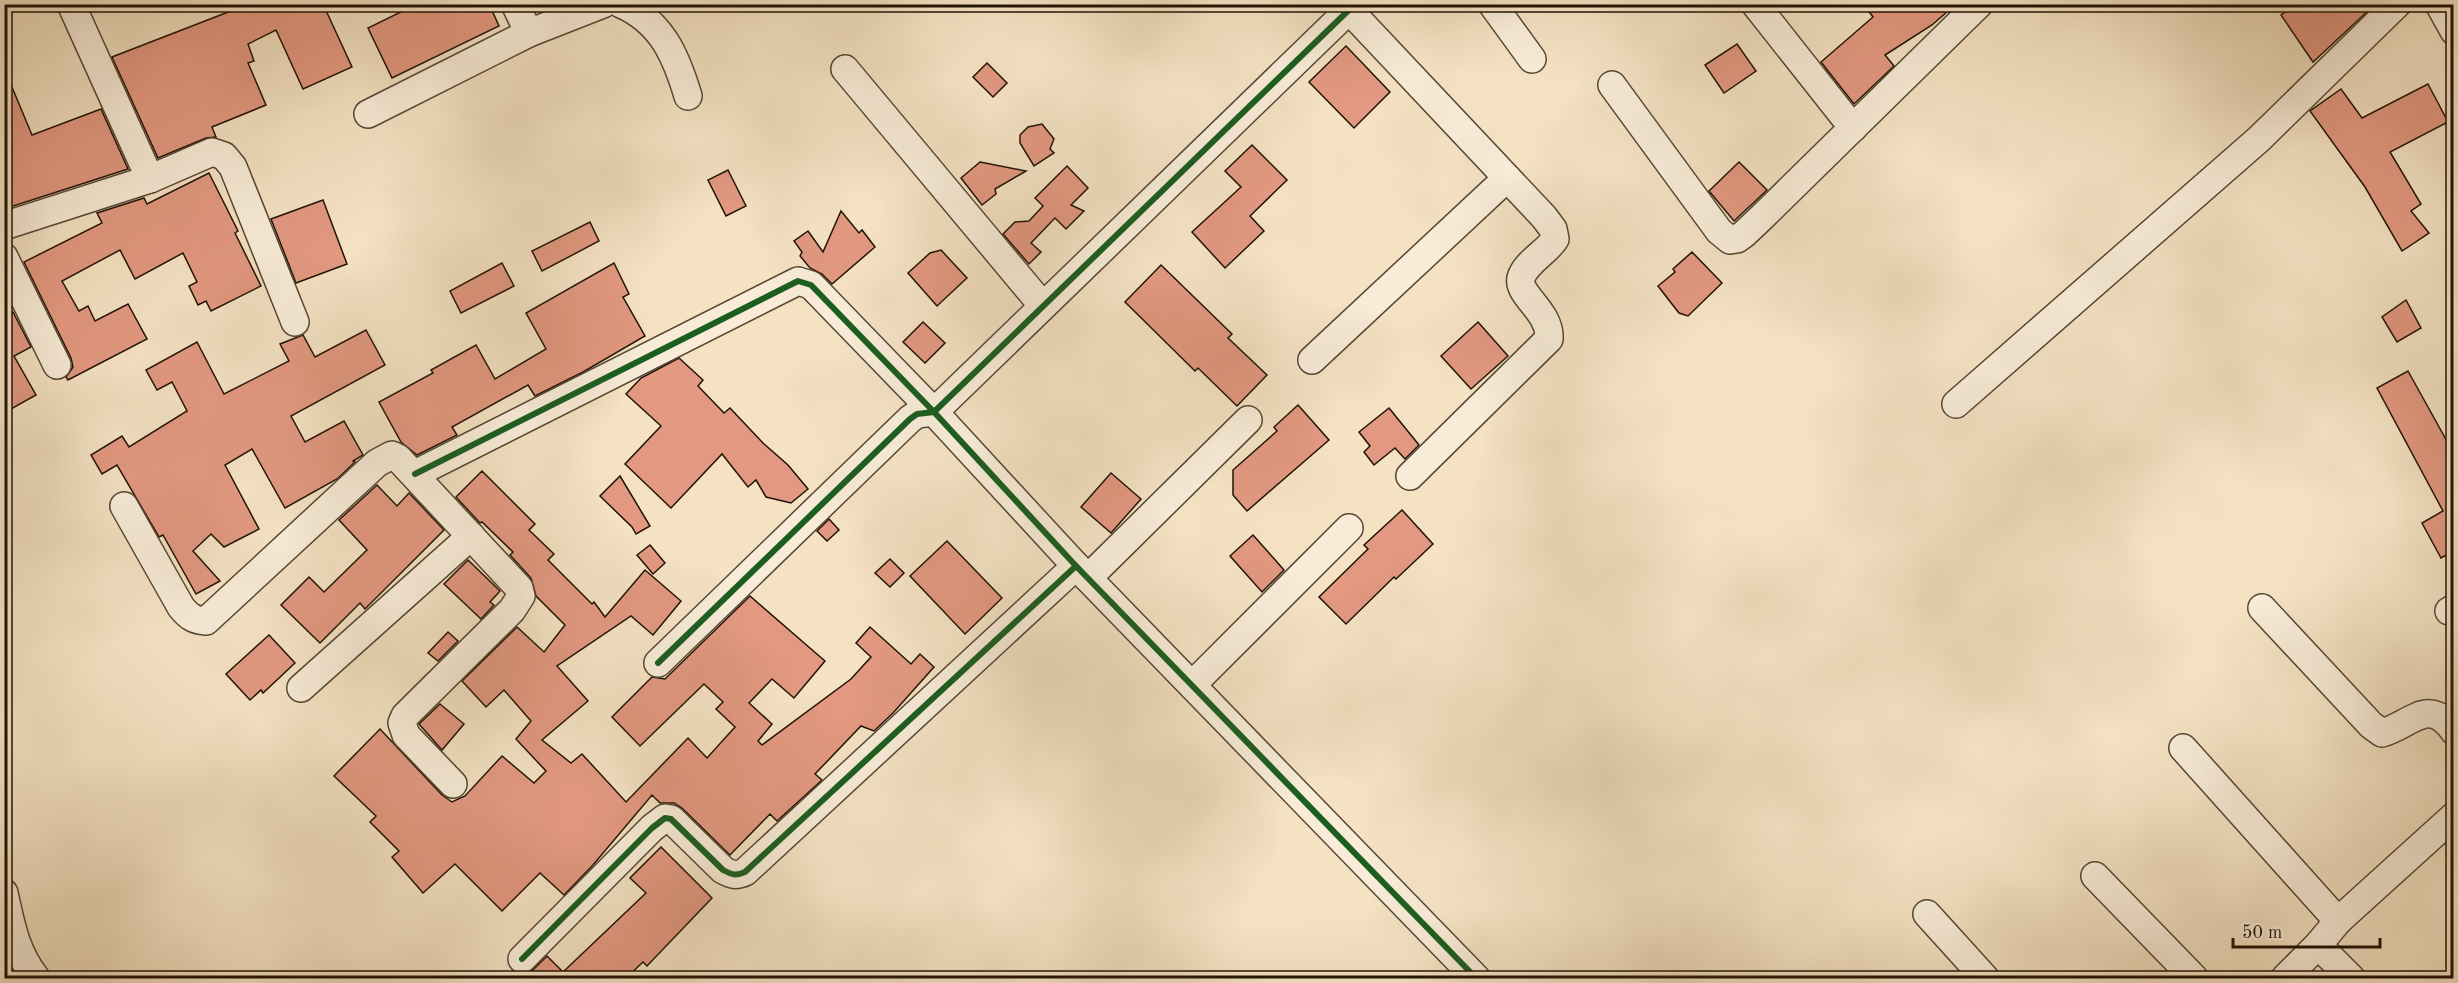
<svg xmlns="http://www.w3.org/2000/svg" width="2458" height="983" font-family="'Old Standard TT',serif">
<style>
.building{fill:#e29881;stroke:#201305;stroke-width:1.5}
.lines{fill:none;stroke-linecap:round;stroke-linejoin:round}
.minor-casing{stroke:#554734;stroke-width:30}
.minor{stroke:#f8ecd8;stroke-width:27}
.cycleway-casing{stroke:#f8ecd8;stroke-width:10}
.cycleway{stroke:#1b5e20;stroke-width:6}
</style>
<rect width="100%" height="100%" fill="#f4e2c3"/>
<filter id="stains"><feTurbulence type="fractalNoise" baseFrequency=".00333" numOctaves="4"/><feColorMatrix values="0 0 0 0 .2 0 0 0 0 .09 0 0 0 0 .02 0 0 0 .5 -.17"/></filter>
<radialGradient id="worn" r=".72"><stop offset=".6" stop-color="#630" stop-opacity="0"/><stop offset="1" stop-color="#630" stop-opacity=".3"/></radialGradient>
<g class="building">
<polygon points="234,4 323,4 352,67 303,89 276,30 248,44 254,61 248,63 266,105 212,127 216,137 206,138 158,158 112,57 236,9"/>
<polygon points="417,4 489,4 499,26 392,78 368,28"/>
<polygon points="1863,4 1956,4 1932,25 1885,55 1894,66 1854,104 1821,62 1873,17"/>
<polygon points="2297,4 2368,4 2371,8 2313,62 2281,15"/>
<polygon points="1737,44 1756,71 1724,93 1705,65"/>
<polygon points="1346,46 1390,92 1354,128 1309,82"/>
<polygon points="987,63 1007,83 993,97 973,77"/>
<polygon points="4,68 32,135 101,109 128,169 4,209"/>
<polygon points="2428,84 2448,122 2390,152 2421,204 2411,211 2429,233 2402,251 2365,187 2310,111 2341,89 2362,118"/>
<polygon points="1042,124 1054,139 1050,149 1054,153 1034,166 1020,143 1020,135 1028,127"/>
<polygon points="1252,145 1287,180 1250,216 1264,231 1225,268 1192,232 1241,187 1225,171"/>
<polygon points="980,162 1026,171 995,189 996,194 982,205 961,178"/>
<polygon points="1739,162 1767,190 1734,221 1709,191"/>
<polygon points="1067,166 1088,188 1071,205 1084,211 1066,229 1055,218 1031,243 1041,252 1029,264 1003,234 1015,222 1029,221 1043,206 1035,198"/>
<polygon points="728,170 746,206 726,216 708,180"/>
<polygon points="209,173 238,231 235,233 261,286 211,311 206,301 198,305 189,286 197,282 183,253 135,279 120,250 62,281 79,311 88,306 95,321 128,304 147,339 68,380 66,377 73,367 71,358 24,262 102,223 97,213 144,198 147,204"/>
<polygon points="323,200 347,264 296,283 271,219"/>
<polygon points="841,211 859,233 862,230 875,247 832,284 822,274 810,268 800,256 802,252 794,241 808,231 823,252"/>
<polygon points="590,222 599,241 542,271 532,251"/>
<polygon points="941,250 967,278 937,306 908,273 930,253"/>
<polygon points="1692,252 1722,283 1688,316 1679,313 1658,286 1675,272 1673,269"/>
<polygon points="502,263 514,286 461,313 450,291"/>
<polygon points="614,263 629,294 623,297 645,336 583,372 535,396 528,385 452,427 457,435 417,455 401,442 379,402 433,373 431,370 476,345 495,379 546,349 526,313"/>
<polygon points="1161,265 1232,334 1228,338 1267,375 1237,406 1198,368 1195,371 1125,302"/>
<polygon points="2406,300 2421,328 2397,342 2382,317"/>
<polygon points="13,312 31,347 14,356 36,395 4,413 4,316"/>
<polygon points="923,322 945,343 925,363 903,342"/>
<polygon points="1478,322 1508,356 1471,389 1441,356"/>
<polygon points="366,330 385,365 291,416 305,442 344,421 363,455 353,461 355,462 337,479 285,508 252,449 225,465 259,529 224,547 211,534 193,551 220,581 196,594 163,535 159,537 117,465 102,474 91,455 122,436 129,447 187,411 172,382 157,390 146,370 197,342 224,394 289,361 280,344 303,335 315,357"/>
<polygon points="679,358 703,380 698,386 724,413 730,408 763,443 788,465 808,489 791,503 766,497 756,480 748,487 722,454 671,508 625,464 661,426 626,394 641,378"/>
<polygon points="2408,371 2454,454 2454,551 2441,558 2422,523 2443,511 2377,388"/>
<polygon points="1298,405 1329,440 1247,511 1233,495 1233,470 1277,431 1274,427"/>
<polygon points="1389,408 1419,445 1405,459 1395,448 1374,465 1364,452 1370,446 1359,432"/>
<polygon points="482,471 535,524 529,530 554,554 548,560 592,604 594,602 605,617 645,570 681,601 653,635 631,616 557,666 588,701 542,740 571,763 582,754 626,802 688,738 707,758 735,727 716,709 723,702 704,684 640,746 612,717 652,677 665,679 750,596 825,661 794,698 772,679 749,703 772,724 758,741 762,745 851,679 871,657 856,643 870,627 911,664 920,654 934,667 893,713 874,731 861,726 815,774 822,780 777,821 770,814 730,855 682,808 674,803 660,803 652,795 593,865 564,895 540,873 502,911 455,864 423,893 392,857 399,851 370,822 376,816 334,776 380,729 442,795 452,802 465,796 502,756 534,783 546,771 516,739 531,721 504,690 486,707 462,681 517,627 544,652 565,625 536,596 531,578 510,555 513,552 482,522 480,523 456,497"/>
<polygon points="1111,473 1141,499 1111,533 1081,507"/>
<polygon points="620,476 650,526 636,534 632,527 600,496"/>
<polygon points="377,485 397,506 409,493 444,530 365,609 360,603 320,643 281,605 309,577 324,592 367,550 339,520"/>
<polygon points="1402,510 1433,544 1396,579 1394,577 1346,624 1319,597 1368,549 1364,545"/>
<polygon points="829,519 839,530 827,541 817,531"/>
<polygon points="1253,535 1284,570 1262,592 1230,556"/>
<polygon points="947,541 1002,598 965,634 910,576"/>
<polygon points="650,545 665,563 653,574 637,555"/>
<polygon points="890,559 904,573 890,587 875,573"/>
<polygon points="468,560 500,591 490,602 494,605 481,619 444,584"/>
<polygon points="448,632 458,641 438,661 428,653"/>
<polygon points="269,635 295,663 263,693 261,690 250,700 226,674"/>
<polygon points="440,704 464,724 442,750 419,724"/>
<polygon points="661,847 712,898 647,966 643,962 626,978 510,978 515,973 526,974 533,970 547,956 563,972 646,893 630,878"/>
</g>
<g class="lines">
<defs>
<g id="minor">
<polyline points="71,4 150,179"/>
<polyline points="515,4 529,33"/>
<path d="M621 4C662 22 676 56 688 96"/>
<polyline points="1492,4 1532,59"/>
<polyline points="1755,4 1853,128"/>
<polyline points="2439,4 2454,31"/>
<path d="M1349 10 1544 217 1553 229 1555 239C1547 252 1526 262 1521 278 1517 295 1551 312 1549 339L1410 476"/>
<polyline points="845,69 1043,306"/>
<polyline points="1612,85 1719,231 1730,240 1737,239 1744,234 1763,216 1979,4"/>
<polyline points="368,114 529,33 603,4"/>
<polyline points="4,226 150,179 212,152 224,156 233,167 295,322"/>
<polyline points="4,257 57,365"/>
<polyline points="1312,360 1507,178"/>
<polyline points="1956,404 2259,139 2397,4"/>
<polyline points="415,474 798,281 811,285 934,412 1076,566 1476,978"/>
<path d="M124 506 181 607C189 617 194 620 206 621L377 463 392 455 398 458 519 588 521 596 512 610 405 716 402 723 406 735 453 784"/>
<polyline points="1088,578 1248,420"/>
<path d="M2262 608 2371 725 2382 733C2412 724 2429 696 2454 731"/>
<polyline points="2449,611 2454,608"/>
<polyline points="658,663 910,419 917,414 934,412 1355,4"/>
<polyline points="1192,685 1349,528"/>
<polyline points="301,688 471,536"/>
<polyline points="2183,748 2338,921"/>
<polyline points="2095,876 2194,978"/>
<path d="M4 893C11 925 16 953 36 978"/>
<polyline points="1927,914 1985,978"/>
<polyline points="2318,945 2351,978"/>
<path d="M522 959 652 828 665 818 671 819 723 870C732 875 736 876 745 872L1076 566"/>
<polyline points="2285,978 2318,945 2338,921 2454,816"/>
</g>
</defs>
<use href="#minor" class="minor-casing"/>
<use href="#minor" class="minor"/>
<defs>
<g id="cycleway">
<polyline points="415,474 798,281 811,285 934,412 1076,566 1476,978"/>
<polyline points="658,663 910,419 917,414 934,412 1355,4"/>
<path d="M522 959 652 828 665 818 671 819 723 870C732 875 736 876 745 872L1076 566"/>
</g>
</defs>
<use href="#cycleway" class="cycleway-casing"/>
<use href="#cycleway" class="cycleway"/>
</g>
<rect width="2458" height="983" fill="none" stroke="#f4e2c3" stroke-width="24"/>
<rect x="6" y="6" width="2446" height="971" fill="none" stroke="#201305" stroke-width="3"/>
<rect x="12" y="12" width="2434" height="959" fill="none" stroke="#201305" stroke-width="1.5"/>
<path d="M2233 938v9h147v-9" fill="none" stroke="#201305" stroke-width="3"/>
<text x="2242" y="938" font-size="18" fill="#201305" stroke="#f8ecd8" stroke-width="4.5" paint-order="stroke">50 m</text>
<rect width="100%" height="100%" filter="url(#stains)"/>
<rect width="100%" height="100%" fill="url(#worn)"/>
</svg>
